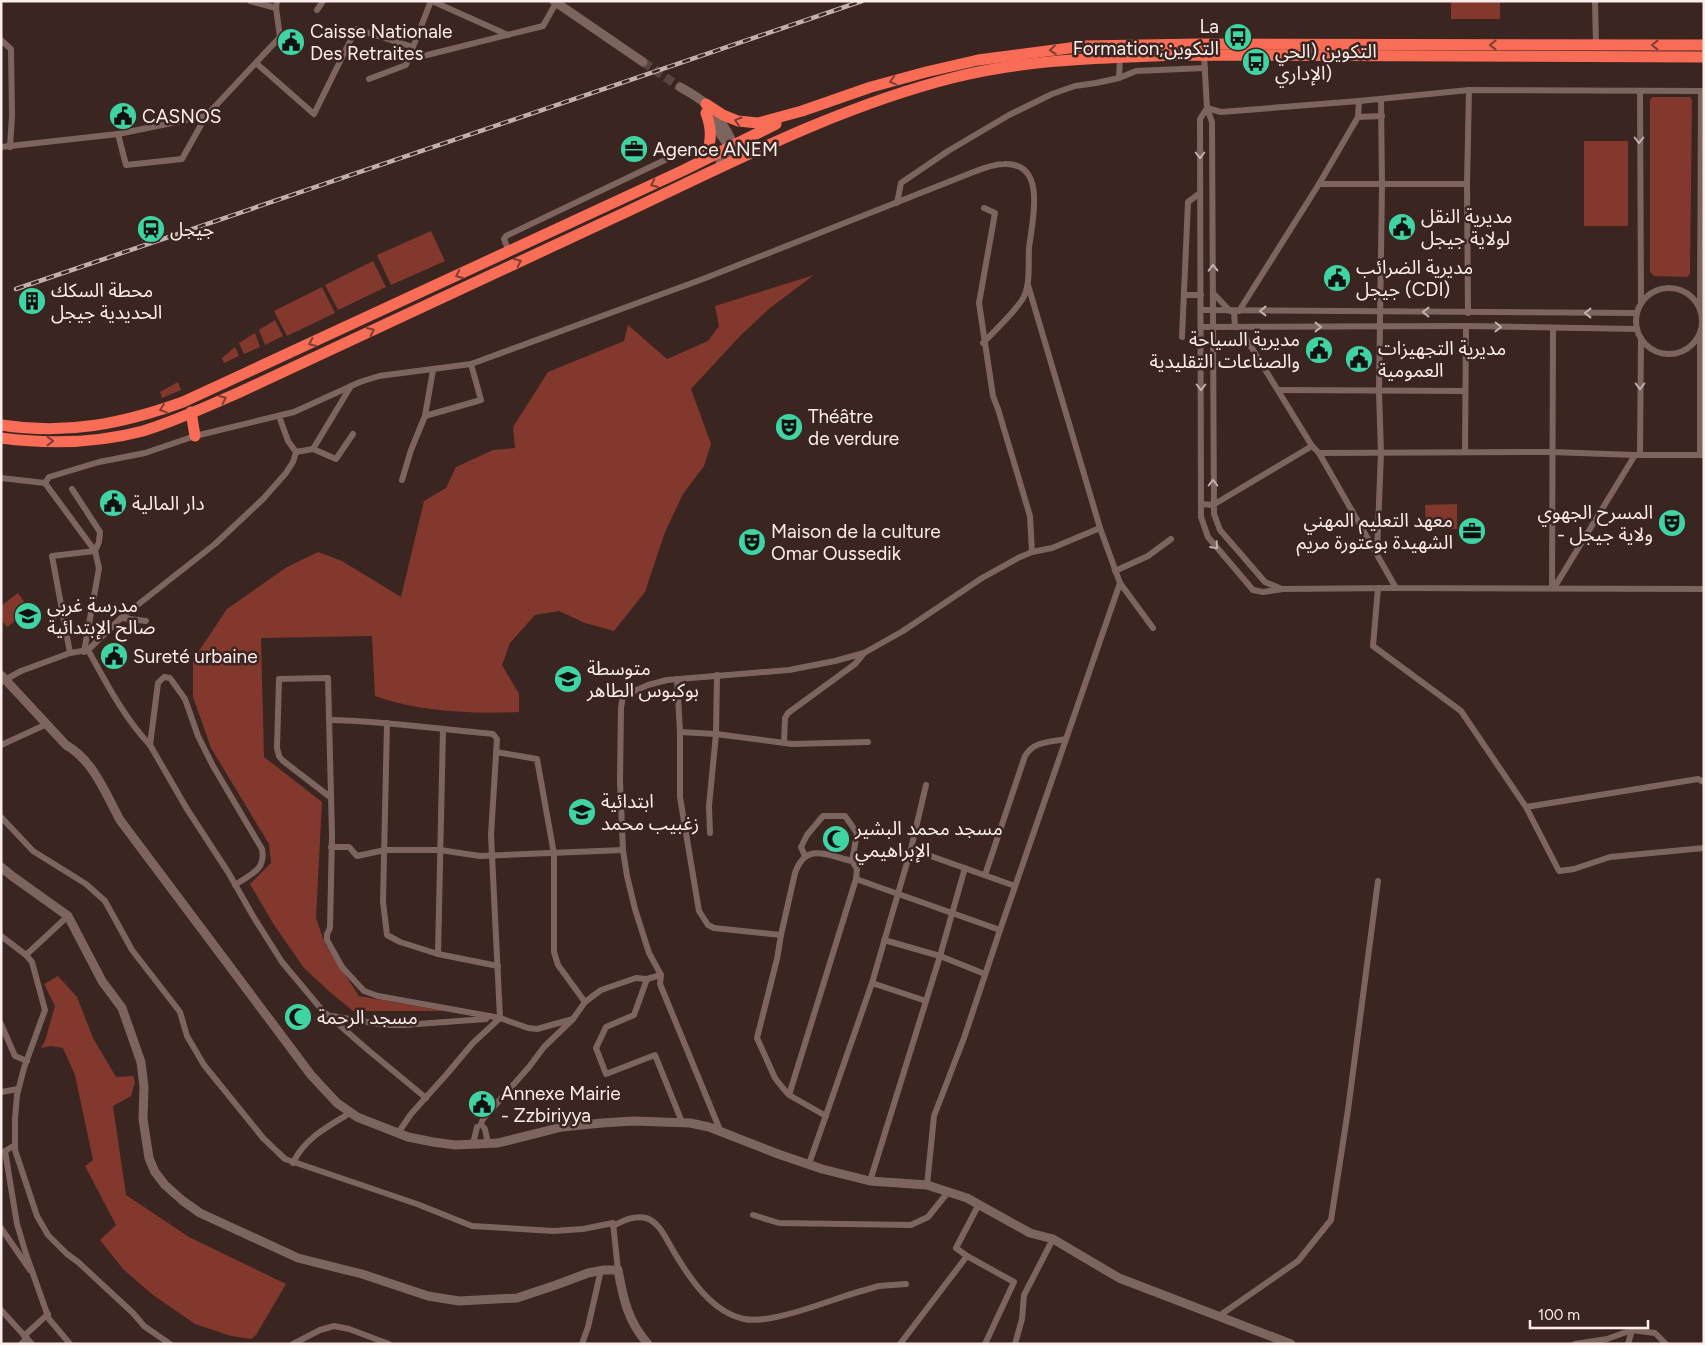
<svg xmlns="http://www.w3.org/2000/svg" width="1705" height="1345" font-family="Figtree,'Noto Sans Arabic',sans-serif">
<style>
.green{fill:#82382c}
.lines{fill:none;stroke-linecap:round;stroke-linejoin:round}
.secondary-tunnel{stroke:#57433f;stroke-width:9;stroke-dasharray:9 4.5;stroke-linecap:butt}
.street{stroke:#7d645f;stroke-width:6}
.secondary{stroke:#7d645f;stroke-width:9}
.highway{stroke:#f96d57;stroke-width:11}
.rail-casing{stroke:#c1b1ad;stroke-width:4.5}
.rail{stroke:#3a2521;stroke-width:2.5;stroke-dasharray:8;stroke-linecap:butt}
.oneway{stroke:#7d3e34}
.oneway2{stroke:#c3b0ac}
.labels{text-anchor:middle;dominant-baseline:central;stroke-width:5;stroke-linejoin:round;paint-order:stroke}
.poi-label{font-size:19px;fill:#fdeeeb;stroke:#3a2521;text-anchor:start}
</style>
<rect width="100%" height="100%" fill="#3a2521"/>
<g class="green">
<rect x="1451" y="1" width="49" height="18"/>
<polygon points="1652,97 1690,97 1692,100 1690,274 1687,277 1654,276 1650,272 1650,100"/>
<rect x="1584" y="141" width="44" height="85"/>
<polygon points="431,231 445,261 391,285 377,255"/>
<polygon points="373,261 386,287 338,310 325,285"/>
<path d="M814 275 770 308 740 336 691 389 711 444 704 466 683 494 665 532 645 592 614 631 585 623 559 611 535 615 510 643 502 665 519 694V712C472 714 420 712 375 696L372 636 261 638 264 757 322 802 316 918 325 944 359 996 444 1011H353L331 993 304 968 274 925 250 884 271 863 269 844 211 748 193 697V660L227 609 287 567 318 552 342 561 401 597 424 501 446 488 456 467 493 450 515 448 513 427 548 372 624 341 628 325 667 359 708 341 719 326 715 306Z"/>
<polygon points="322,287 335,313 287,336 274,311"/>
<polygon points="275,320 283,336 265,345 259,330"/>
<polygon points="255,333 260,347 244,354 239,343"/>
<polygon points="235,347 239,356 224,363 222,358"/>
<polygon points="178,382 181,390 162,398 160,392"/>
<polygon points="1457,504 1457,529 1426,529 1425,505"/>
<polygon points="18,593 30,610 7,627 1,619 1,606"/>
<polygon points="58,976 77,997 93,1038 116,1077 133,1076 135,1082 131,1096 113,1106 126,1195 189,1237 286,1284 256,1335 251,1339 231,1336 195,1324 153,1295 123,1269 100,1240 116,1225 85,1166 93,1160 75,1075 63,1048 51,1046 41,1048 45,1041 55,1006 44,984"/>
</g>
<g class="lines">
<polyline class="secondary-tunnel" points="643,62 680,87"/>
<g class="street">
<polyline points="250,1 276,8"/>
<polyline points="432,1 508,35"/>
<polyline points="1595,1 1596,45"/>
<polyline points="317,10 323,1"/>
<polyline points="1,40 11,49 12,116 10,147"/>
<polyline points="1204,55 1207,108 1212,122 1214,514 1220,530 1265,582 1282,589"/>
<polyline points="409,57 427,55 543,26 556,3"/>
<polyline points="256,63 314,114 356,29 413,47"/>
<polyline points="1119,78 1136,71 1205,68"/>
<polyline points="369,79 406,65 431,1"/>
<polyline points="1640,91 1641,303"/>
<polyline points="1207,108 1200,119 1201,517 1208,537 1253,590 1263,592 1283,589 1396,588"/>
<polyline points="1207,108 1221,112 1359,101 1469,90 1704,91"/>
<polyline points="1358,117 1382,116"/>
<polyline points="118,134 126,165 182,159 206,116 280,37 276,8 277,1"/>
<polyline points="1,147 118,134 206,116"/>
<polyline points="1319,184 1467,184"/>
<polyline points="897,203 901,183 948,151 1009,115 1052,94 1075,86 1096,83 1119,78 1120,57"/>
<polyline points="984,208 995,213 979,303 993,396 998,409 1030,516 1032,552"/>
<polyline points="509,252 504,239 506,236 667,159"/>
<circle cx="1669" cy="321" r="33"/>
<polyline points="1213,293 1230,311"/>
<polyline points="1184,295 1201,295"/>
<polyline points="1201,310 1637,313"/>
<polyline points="1700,310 1701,91"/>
<polyline points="1234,311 1235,327"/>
<polyline points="1239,311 1319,184 1358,117 1359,101"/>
<polyline points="1468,313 1467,184 1469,90"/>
<polyline points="1201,327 1466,326 1637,329"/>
<polyline points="1239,327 1312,446 1319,453 1396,588 1704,589"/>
<polyline points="1182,337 1188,202 1200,193"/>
<polyline points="1279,390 1465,391"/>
<polyline points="425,416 481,400 471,364"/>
<polyline points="313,449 336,459 353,434"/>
<polyline points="296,452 313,449 351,386"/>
<polyline points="1465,452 1466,326"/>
<polyline points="1319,453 1551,452 1635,455 1704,455"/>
<polyline points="1640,454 1641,338"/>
<polyline points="1700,455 1700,333"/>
<polyline points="1,478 45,483 95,551 99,568 84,652"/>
<polyline points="402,480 411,450 425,416 433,370"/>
<path d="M45 483 49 477 99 462 145 453 195 436 294 412 360 382 379 376 471 364 703 279 971 173C981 169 993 164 1004 164 1048 162 1032 222 1029 248 1028 265 1031 286 1022 300 1012 315 995 330 983 343"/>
<polyline points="72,489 100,532 99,542 95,551"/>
<polyline points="1201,504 1213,505 1312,446"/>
<polyline points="1377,553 1381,453 1379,392 1382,185 1381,99"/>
<polyline points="1115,571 1148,556 1171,539"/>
<polyline points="1120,583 1153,628"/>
<polyline points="1378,588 1373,646 1461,711 1526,807 1698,779 1704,782"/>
<polyline points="1552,588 1553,329"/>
<polyline points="1554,588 1635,455"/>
<polyline points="121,618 146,621"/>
<path d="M88 650C106 682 124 718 150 745L187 809 228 872 253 916 282 962 322 1010 368 1050 426 1098"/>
<polyline points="70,653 52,556 95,551"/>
<polyline points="677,679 680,732 680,797 699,911 708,925 714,928 781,935"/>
<polyline points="1,682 21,671 70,653 88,650 121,618 215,544 263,499 286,473 293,462 296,452 288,441 279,416"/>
<path d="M330 720C385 721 438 729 493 734L497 739 491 835 500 1018"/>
<polyline points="387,723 383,902 387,935 400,942 438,954 498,966"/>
<polyline points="680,732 716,734 792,744 868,742"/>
<polyline points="784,743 785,718 788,713 855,664 864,653"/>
<polyline points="1,745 47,724"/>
<path d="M150 745 158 683 164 677 170 678 185 699 198 736 213 766 262 849C266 870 251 874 235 885"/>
<polyline points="496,752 537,759 554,854 554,952 558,965 585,1002"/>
<polyline points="330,797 282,760 279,756 277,748 279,679 328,678 332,835 330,928 327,934 327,940 342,967 364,991 378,996 500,1018 528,1028 537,1029 573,1019"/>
<polyline points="1526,807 1559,871 1574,869 1610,857 1704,848"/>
<polyline points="1,817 33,851 86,884 105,901 132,950 180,1012 187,1036 204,1065 263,1138 285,1159 417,1204 472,1226 554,1231 583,1229 613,1223 618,1270"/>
<polyline points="710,833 709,806 716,734 717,675"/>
<polyline points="331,847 349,847 357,856 385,850 440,850 480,856 623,850"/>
<polyline points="911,849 926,785"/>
<polyline points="805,856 801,847 807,835 823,816 845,816 857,833 852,861"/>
<path d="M985 875 1025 756C1034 741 1050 742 1066 739"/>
<polyline points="856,879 1000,930"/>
<polyline points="1,936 26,955 32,962 45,1010 24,1068 17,1095 15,1119 15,1150 37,1216 48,1235 67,1254 78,1262 133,1313 144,1326 170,1344"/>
<polyline points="884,940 940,956 985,974"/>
<polyline points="438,954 443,729"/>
<polyline points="26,955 68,916"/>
<polyline points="647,979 634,1015 606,1027 596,1048 606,1074 655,1055 682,1122"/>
<polyline points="872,983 926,1001"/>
<polyline points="332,1016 385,1025 404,1025 486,1019"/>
<polyline points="1,1024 15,1056 27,1061"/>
<polyline points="1,1092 18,1089"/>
<path d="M789 1095 856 879 857 869 852 861C826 855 806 842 795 873L781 935 777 959 757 1038 775 1078 782 1087 789 1095 826 1116"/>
<polyline points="720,1130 660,984 661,975 649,953 635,909 627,876 623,850 620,781 621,708 623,696 648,685 667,680 789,670 835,661 864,653 903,631 982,578 1018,558 1032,552 1052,548 1100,528"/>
<polyline points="398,1133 411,1114 446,1075 473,1043 500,1018"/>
<polyline points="473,1144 477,1127"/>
<polyline points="488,1144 485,1129 481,1124 483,1119 529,1067 544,1047 573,1019 585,1002 601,990 636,978 647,979 661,975"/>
<polyline points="15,1145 5,1151 17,1224 26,1254 49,1319 70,1344"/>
<path d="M293 1163C304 1139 328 1126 350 1113"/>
<polyline points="809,1164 872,983 911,849 1015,886"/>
<polyline points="870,1181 940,956 965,868"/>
<polyline points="927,1185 934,1116 964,1038 1000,930 1120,583 1100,528 1028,285"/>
<polyline points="753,1215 779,1223 911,1225 928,1217 949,1191"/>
<path d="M613 1226C623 1221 634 1215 646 1218 660 1222 667 1241 674 1252 690 1279 712 1312 744 1319 773 1325 834 1298 865 1290L879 1286 906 1284"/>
<polyline points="1,1228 30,1270"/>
<polyline points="967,1256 1014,1282 985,1344"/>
<polyline points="1,1310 32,1344"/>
<polyline points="1219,1316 1298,1261 1331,1220 1348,1110 1378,881"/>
<polyline points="24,1336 48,1314"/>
<polyline points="21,1344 27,1338"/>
<polyline points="293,1344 320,1330 334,1326 349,1329 389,1344"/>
<polyline points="582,1344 588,1327 601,1270"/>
<polyline points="900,1344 967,1256 956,1248 979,1204"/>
<polyline points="1015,1344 1022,1319 1024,1295 1053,1239"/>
<polyline points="1575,1344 1607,1339 1632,1330 1655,1333 1666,1344"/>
<polyline points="1628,1344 1632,1330"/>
</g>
<g class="secondary">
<polyline points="554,1 643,62"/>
<path d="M680 87C689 92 698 97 706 104 716 114 734 137 734 151L731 155 720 161"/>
<polyline points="709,117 727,144 734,151"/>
<path d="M1 675 66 745C93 760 106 794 120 820L311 1075 337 1103 357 1117 408 1137 433 1142 455 1145 498 1143 562 1127 602 1123 633 1121 690 1123 709 1127 778 1154 822 1169 870 1181 927 1185 967 1198 1030 1233 1053 1239 1119 1278 1291 1344"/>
<path d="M1 867 12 876 68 916 102 981 122 1008 141 1062 144 1087 143 1119 149 1158 155 1172 165 1185 183 1201 200 1213 298 1258 362 1274 428 1296 459 1301 517 1298 556 1285 588 1273 604 1270H618C623 1298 628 1322 648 1344"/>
</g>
<g class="highway">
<polyline points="706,104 723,115 738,121 758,123 802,111 871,87 926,72 978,60 1085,46 1199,44 1704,45"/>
<path d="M703 159C713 144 712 129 706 113"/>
<polyline points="191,412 195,436"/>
<path d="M1 425C66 435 122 424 183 402L684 170 776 124"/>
<path d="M1 438C47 444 98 443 143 431 176 421 208 406 240 392 368 332 496 273 624 213 732 162 840 106 956 77 1028 59 1103 58 1176 55L1704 57"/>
</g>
<defs>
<polyline id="rail" points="16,289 862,1"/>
</defs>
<use href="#rail" class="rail-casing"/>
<use href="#rail" class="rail"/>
</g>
<defs><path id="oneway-chevron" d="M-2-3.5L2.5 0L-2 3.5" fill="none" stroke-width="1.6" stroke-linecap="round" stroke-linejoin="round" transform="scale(1.25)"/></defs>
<g class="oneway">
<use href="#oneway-chevron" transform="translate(1493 45) rotate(-180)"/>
<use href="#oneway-chevron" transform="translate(1655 45) rotate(-180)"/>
<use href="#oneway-chevron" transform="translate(1053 50) rotate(174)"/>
<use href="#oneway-chevron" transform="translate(893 81) rotate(165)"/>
<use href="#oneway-chevron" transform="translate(738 121) rotate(-163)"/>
<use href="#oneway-chevron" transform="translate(654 184) rotate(155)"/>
<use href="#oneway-chevron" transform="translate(518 262) rotate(-25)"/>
<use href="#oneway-chevron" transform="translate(459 275) rotate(155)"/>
<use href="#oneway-chevron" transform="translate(371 331) rotate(-25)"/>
<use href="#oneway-chevron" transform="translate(312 343) rotate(155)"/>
<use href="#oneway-chevron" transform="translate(223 399) rotate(-24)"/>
<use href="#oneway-chevron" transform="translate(163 409) rotate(161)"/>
<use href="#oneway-chevron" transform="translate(50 441)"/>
</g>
<g class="oneway2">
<use href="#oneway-chevron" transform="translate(1639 140) rotate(90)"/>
<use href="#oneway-chevron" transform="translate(1200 155) rotate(90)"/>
<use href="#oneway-chevron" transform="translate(1213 268) rotate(-91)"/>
<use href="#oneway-chevron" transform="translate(1263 311) rotate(-180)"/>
<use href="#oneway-chevron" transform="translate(1426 312) rotate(-179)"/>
<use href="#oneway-chevron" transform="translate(1588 313) rotate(180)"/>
<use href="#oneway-chevron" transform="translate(1318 327)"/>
<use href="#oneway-chevron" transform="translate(1498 327) rotate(1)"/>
<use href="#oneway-chevron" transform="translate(1640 386) rotate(90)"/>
<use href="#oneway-chevron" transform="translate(1201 387) rotate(90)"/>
<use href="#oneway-chevron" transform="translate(1213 483) rotate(-90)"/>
<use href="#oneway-chevron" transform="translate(1215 546) rotate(49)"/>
</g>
<defs>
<symbol id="bus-disc" viewBox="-11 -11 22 22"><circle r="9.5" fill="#40d4a2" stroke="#3a2521"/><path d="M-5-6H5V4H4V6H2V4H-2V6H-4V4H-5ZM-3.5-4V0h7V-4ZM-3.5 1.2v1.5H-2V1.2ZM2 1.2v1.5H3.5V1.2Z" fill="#111"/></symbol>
<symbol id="civic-disc" viewBox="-11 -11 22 22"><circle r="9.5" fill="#40d4a2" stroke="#3a2521"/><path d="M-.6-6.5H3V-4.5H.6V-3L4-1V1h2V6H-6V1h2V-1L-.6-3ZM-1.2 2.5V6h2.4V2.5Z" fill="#111"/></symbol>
<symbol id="office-disc" viewBox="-11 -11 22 22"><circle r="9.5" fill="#40d4a2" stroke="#3a2521"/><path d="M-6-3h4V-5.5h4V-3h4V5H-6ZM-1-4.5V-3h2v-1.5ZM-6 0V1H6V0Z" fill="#111"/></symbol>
<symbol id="station-disc" viewBox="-11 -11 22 22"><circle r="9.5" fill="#40d4a2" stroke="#3a2521"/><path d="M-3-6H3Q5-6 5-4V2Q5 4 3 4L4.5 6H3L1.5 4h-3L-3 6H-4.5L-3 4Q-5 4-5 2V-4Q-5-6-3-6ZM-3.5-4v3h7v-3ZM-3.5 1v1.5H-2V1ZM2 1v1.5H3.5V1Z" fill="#111"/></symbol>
<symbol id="building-disc" viewBox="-11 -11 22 22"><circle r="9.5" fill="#40d4a2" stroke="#3a2521"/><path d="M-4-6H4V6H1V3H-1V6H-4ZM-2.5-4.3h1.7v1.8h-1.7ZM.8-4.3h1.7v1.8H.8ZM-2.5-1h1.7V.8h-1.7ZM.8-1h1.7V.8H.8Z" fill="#111"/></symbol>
<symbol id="theatre-disc" viewBox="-11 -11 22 22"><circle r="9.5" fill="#40d4a2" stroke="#3a2521"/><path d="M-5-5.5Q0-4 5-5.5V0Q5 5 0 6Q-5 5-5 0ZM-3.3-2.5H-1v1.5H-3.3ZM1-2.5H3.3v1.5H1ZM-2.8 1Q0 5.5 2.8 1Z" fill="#111"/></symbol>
<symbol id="school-disc" viewBox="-11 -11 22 22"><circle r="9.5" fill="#40d4a2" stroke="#3a2521"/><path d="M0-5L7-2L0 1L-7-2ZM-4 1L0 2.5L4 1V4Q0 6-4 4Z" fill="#111"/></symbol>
<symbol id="mosque-disc" viewBox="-11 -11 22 22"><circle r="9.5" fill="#40d4a2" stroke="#3a2521"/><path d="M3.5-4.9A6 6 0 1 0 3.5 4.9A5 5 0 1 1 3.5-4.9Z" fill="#111"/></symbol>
</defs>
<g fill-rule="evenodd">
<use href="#bus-disc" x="1222" y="21" width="32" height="32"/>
<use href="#civic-disc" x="275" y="26" width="32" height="32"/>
<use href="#bus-disc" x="1240" y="46" width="32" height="32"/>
<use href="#civic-disc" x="107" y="100" width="32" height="32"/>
<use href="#office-disc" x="618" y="133" width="32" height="32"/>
<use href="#civic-disc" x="1386" y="211" width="32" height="32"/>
<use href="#station-disc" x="135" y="213" width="32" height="32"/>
<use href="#civic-disc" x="1321" y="262" width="32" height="32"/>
<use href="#building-disc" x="16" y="285" width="32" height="32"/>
<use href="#civic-disc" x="1303" y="334" width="32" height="32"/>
<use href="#civic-disc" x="1343" y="343" width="32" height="32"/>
<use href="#theatre-disc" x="773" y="411" width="32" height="32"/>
<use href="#civic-disc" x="97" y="487" width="32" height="32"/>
<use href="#theatre-disc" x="1656" y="507" width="32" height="32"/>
<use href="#office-disc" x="1456" y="515" width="32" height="32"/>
<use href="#theatre-disc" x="736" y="526" width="32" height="32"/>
<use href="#school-disc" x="12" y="600" width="32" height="32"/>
<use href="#civic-disc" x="98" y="640" width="32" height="32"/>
<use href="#school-disc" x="552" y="663" width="32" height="32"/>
<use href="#school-disc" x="566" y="796" width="32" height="32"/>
<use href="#mosque-disc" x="820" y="823" width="32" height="32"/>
<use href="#mosque-disc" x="282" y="1001" width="32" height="32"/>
<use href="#civic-disc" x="466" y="1088" width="32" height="32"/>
</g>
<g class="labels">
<g class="poi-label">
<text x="1219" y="26" text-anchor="end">La<tspan x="1219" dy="22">Formation;التكوين</tspan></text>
<text x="310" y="31">Caisse Nationale<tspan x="310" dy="22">Des Retraites</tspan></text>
<text x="1275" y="51">التكوين (الحي<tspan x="1275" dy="22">الإداري)</tspan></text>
<text x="142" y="116">CASNOS</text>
<text x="653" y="149">Agence ANEM</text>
<text x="1421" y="216">مديرية النقل<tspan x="1421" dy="22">لولاية جيجل</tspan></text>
<text x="170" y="229">جيجل</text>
<text x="1356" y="267">مديرية الضرائب<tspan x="1356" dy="22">جيجل (CDI)</tspan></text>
<text x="51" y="290">محطة السكك<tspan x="51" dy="22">الحديدية جيجل</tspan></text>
<text x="1300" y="339" text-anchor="end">مديرية السياحة<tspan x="1300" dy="22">والصناعات التقليدية</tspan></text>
<text x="1378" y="348">مديرية التجهيزات<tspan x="1378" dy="22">العمومية</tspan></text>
<text x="808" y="416">Théâtre<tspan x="808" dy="22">de verdure</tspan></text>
<text x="132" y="503">دار المالية</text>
<text x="1653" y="512" text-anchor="end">المسرح الجهوي<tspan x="1653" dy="22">- ولاية جيجل</tspan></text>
<text x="1453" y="520" text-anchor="end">معهد التعليم المهني<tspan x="1453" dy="22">الشهيدة بوعتورة مريم</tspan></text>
<text x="771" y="531">Maison de la culture<tspan x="771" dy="22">Omar Oussedik</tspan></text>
<text x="47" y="605">مدرسة غربي<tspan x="47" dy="22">صالح الإبتدائية</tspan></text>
<text x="133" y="656">Sureté urbaine</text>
<text x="587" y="668">متوسطة<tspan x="587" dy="22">بوكبوس الطاهر</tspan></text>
<text x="601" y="801">ابتدائية<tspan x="601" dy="22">زغبيب محمد</tspan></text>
<text x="855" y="828">مسجد محمد البشير<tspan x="855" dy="22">الإبراهيمي</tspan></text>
<text x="317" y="1017">مسجد الرحمة</text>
<text x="501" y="1093">Annexe Mairie<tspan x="501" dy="22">- Zzbiriyya</tspan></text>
</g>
</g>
<rect width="1705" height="1345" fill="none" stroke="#fdeeeb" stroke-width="5"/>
<path d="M1530 1320v8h118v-8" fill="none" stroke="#fdeeeb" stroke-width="2.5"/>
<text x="1538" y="1320" font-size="15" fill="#fdeeeb" stroke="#3a2521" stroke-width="4" paint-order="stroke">100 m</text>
</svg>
